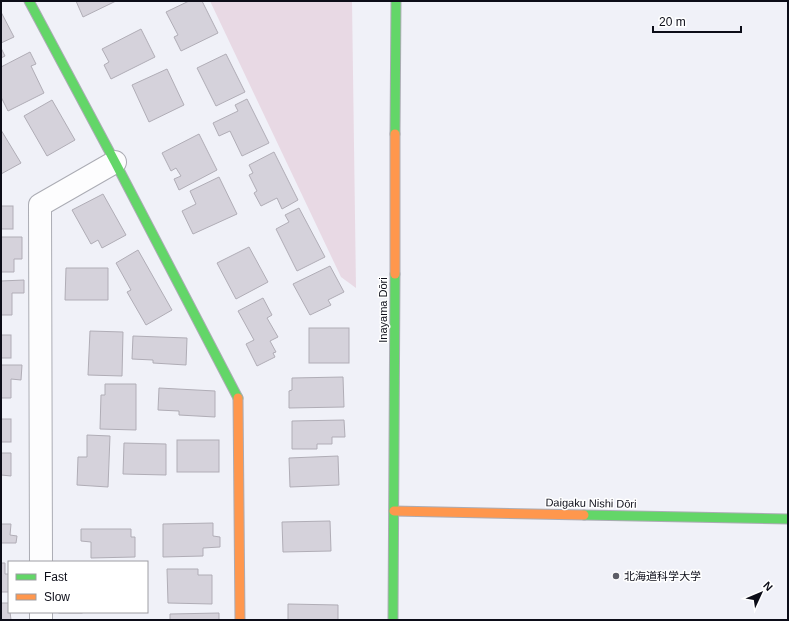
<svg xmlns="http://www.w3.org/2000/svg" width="789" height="621" font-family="Helvetica,'Noto Sans JP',sans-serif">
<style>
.green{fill:#e8d9e4}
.building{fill:#d5d2db;stroke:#b0adb6}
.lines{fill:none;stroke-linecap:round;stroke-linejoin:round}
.street-casing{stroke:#abacb4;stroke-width:24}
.fast-casing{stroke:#abacb4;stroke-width:11}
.slow-casing{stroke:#abacb4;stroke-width:11}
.street{stroke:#fdfdfe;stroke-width:22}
.fast{stroke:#63d668;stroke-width:9}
.slow{stroke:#ff974d;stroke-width:9}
.poi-dot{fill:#5c5d66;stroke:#fff;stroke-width:1.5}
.labels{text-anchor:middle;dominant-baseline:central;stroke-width:3;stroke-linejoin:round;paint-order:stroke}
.street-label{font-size:11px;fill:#0c0d18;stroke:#fff}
.poi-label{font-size:11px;fill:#0c0d18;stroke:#fff;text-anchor:start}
</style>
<rect width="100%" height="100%" fill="#f0f1f8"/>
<polygon class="green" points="210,1 352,1 356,288 341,277"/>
<g class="building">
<polygon points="76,1 116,1 83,17"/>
<polygon points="189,1 202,1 218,33 181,51 174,37 178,35 166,12"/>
<polygon points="1,12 14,37 1,43"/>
<polygon points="141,29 155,57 111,79 104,65 109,62 102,49"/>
<polygon points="1,48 5,56 1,58"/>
<polygon points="30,52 36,64 31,66 44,93 8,111 1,97 1,67"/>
<polygon points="226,54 245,92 216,106 197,68"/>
<polygon points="167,69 184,105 149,122 132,85"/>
<polygon points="247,99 269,143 242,156 230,131 219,136 213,123 238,111 235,105"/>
<polygon points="52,100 75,140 47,156 24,116"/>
<polygon points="1,130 21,163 1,174"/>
<polygon points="199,134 217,170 179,190 174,179 181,176 176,168 171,171 162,153"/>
<polygon points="274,152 298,200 282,209 277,198 261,206 254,193 257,191 249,175 253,173 249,165"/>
<polygon points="219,177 237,214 193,234 182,211 196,204 190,191"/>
<polygon points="103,194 126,235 102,248 98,240 91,244 72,210"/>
<rect x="1" y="206" width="12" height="23"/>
<polygon points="299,208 325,257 297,271 276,229 289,222 285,215"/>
<polygon points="1,237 22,237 22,259 14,259 14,272 1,272"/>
<polygon points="249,247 268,282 236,299 217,263"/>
<polygon points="138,250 172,310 146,325 127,292 131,290 116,263"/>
<polygon points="330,266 344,292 328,300 331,305 310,315 293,284"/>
<polygon points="66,268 108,268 108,300 65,300"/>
<polygon points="24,280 24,293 12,293 12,315 1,315 1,281"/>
<polygon points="263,298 272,315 267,318 278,337 270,341 276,352 273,353 275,357 257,366 246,344 254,340 238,311"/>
<rect x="309" y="328" width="40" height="35"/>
<polygon points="90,331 123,332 122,376 88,375"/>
<rect x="1" y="335" width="10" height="23"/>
<polygon points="133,336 187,338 186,365 153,363 153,360 132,359"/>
<polygon points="1,365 22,365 21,380 11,379 11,398 1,398"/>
<polygon points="343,377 344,407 289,408 289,391 292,390 292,378"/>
<polygon points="105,384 136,384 136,430 100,429 101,395 105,395"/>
<polygon points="159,388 215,391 215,417 179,415 179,411 158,410"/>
<rect x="1" y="419" width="10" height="23"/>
<polygon points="344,420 345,437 332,437 332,444 317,444 317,449 292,449 292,421"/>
<polygon points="87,435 110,436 108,487 77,485 78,457 87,457"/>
<rect x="177" y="440" width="42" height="32"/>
<polygon points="124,443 166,444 166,475 123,474"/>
<polygon points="1,453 11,453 11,476 1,475"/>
<polygon points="338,456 339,485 290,487 289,458"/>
<polygon points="330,521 331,551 283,552 282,522"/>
<polygon points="213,523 213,536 220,537 220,547 203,548 203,556 163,557 163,524"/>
<polygon points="1,524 11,524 10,535 17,536 16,543 1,543"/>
<polygon points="81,529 131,529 131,537 135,537 135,557 91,558 91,542 81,541"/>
<polygon points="1,563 5,563 5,574 9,574 9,592 1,592"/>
<polygon points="167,569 198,569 198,575 212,575 212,604 168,603"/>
<polygon points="1,603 9,603 11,620 1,620"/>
<polygon points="288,604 338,605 338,620 288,620"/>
<rect x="59" y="612" width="23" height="1"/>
<polygon points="219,613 219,620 170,620 170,614"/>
</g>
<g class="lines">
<defs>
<g id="street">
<polyline points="41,562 40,205 115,162"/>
<polyline points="41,612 41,620"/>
</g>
<g id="fast">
<polyline points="29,1 115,162 238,398"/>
<polyline points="395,134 396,1"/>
<polyline points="584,515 788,519"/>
<polyline points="393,620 395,274"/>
</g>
<g id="slow">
<polyline points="395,274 395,134"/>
<polyline points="238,398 240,620"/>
<polyline points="394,511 584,515"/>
</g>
</defs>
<use href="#street" class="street-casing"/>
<use href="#fast" class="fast-casing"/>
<use href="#slow" class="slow-casing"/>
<use href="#street" class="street"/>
<use href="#fast" class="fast"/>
<use href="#slow" class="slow"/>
</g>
<circle class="poi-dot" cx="616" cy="576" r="4"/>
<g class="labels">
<g class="street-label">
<text transform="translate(383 310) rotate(-90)">Inayama Dōri</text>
<text transform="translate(591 503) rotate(1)">Daigaku Nishi Dōri</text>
</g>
<g class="poi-label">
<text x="624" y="576">北海道科学大学</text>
</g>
</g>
<rect width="789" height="621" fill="none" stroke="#0c0d18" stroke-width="4"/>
<rect x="8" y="561" width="140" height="52" fill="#ffffff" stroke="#9e9ea3"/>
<rect x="16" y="574" width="20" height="6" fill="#63d668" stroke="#9e9ea3"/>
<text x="44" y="581" font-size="12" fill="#0c0d18">Fast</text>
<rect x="16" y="594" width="20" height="6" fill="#ff974d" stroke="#9e9ea3"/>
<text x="44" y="601" font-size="12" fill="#0c0d18">Slow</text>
<g transform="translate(761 593) rotate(46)" stroke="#ffffff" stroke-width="3" paint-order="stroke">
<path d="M0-3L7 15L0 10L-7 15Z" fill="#0c0d18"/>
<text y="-6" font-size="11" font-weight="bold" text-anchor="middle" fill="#0c0d18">N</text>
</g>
<path d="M653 26v6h88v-6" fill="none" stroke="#0c0d18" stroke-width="2"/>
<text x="659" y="26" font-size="12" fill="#0c0d18" stroke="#ffffff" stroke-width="3" paint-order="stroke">20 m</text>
</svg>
